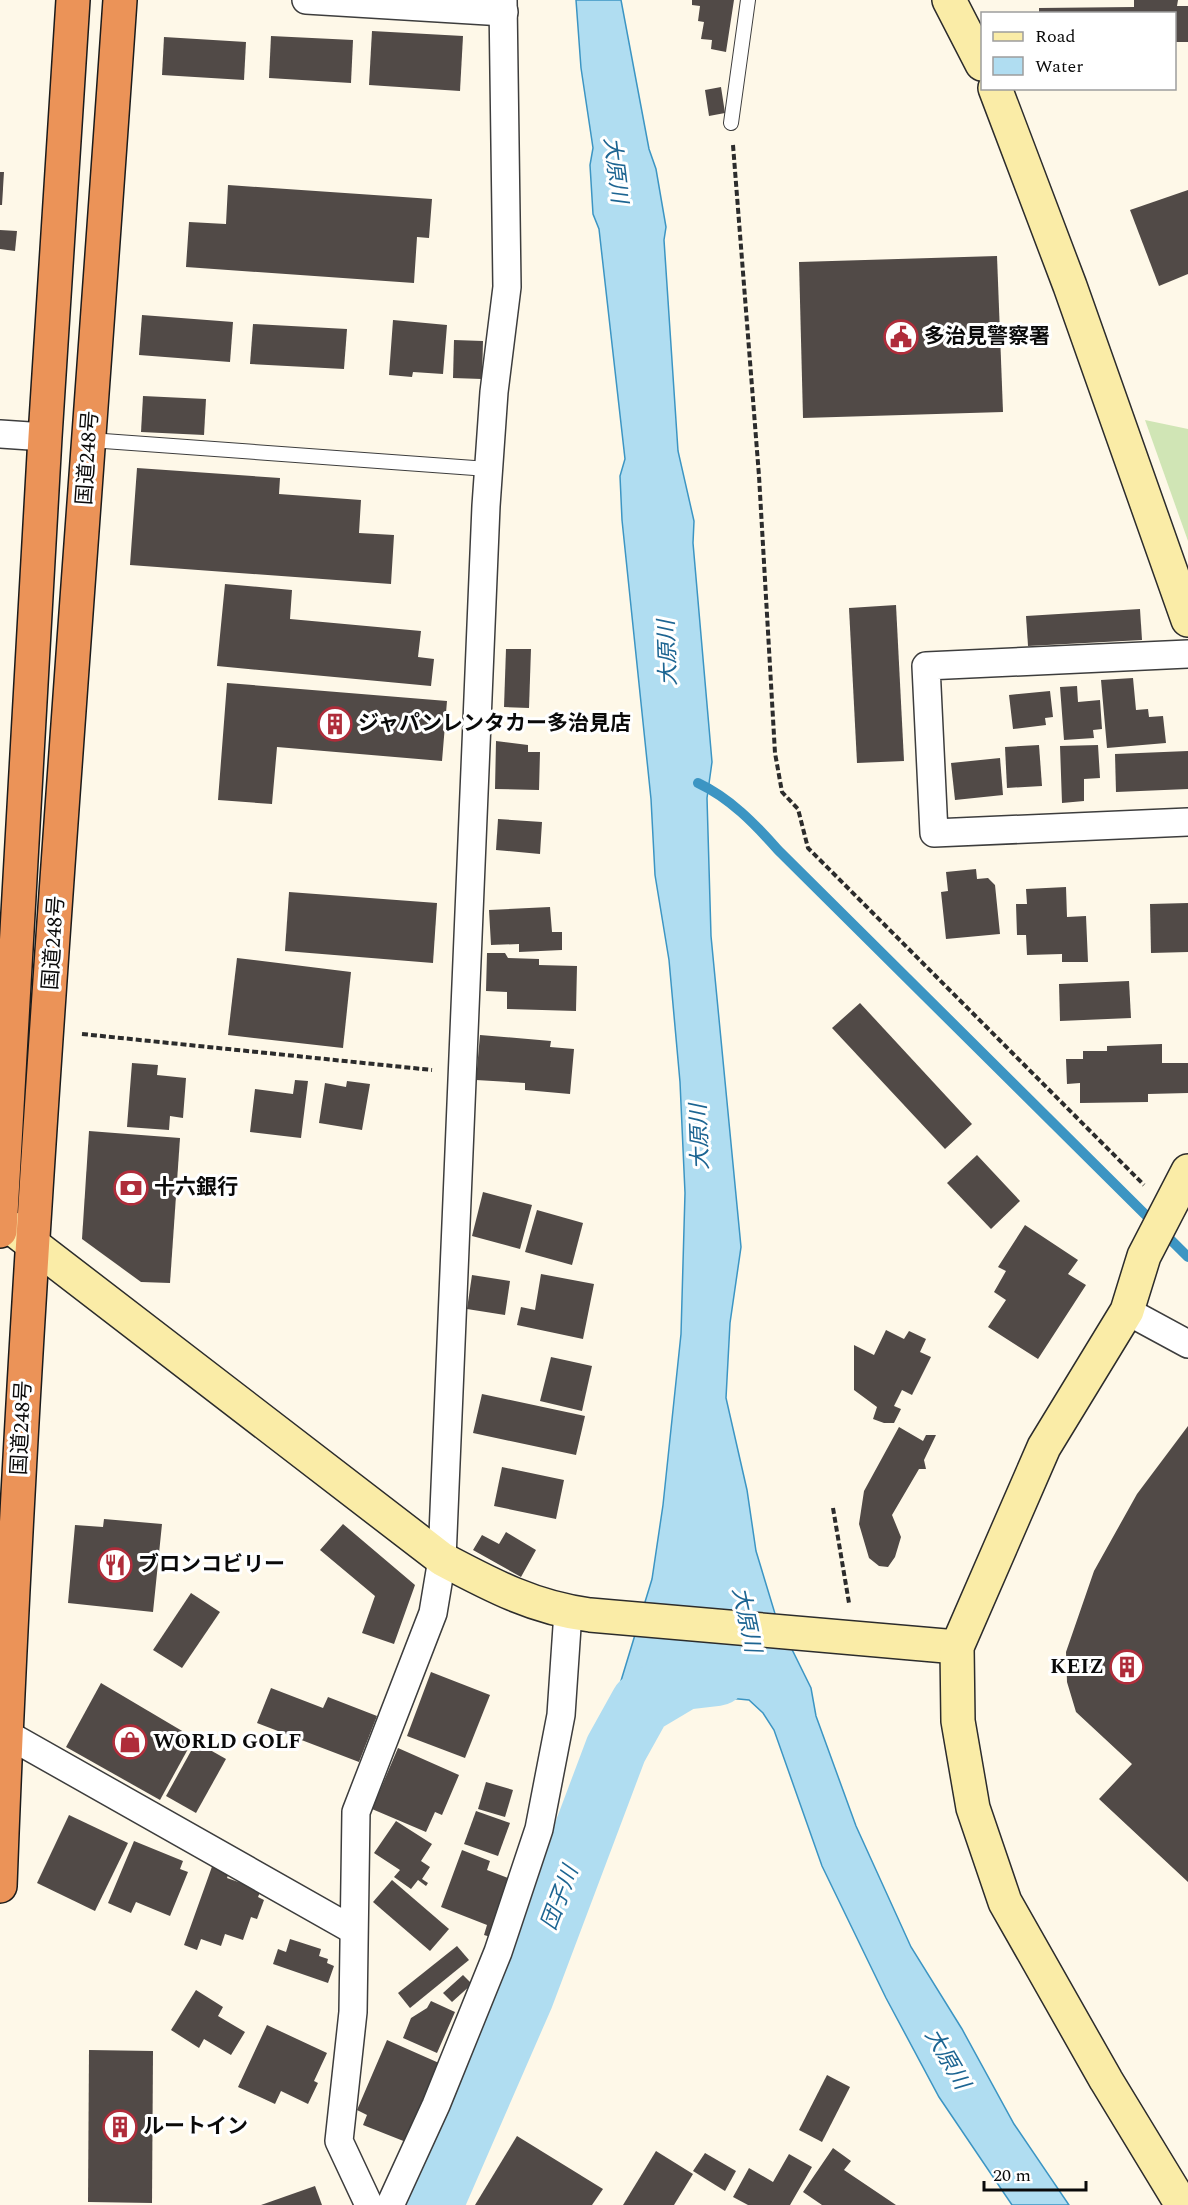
<svg xmlns="http://www.w3.org/2000/svg" width="1188" height="2205" font-family="Spectral,'Noto Sans JP',serif">
<style>
.green{fill:#d0e5b5}
.water{fill:#b0ddf1;stroke:#3c95c3;stroke-width:1.5}
.lines{fill:none;stroke-linecap:round;stroke-linejoin:round}
.stream{stroke:#3c95c3;stroke-width:10}
.river{stroke:#b0ddf1;stroke-width:62}
.building{fill:#514a47}
.lane-casing{stroke:#3d3d3d;stroke-width:16}
.street-casing{stroke:#3d3d3d;stroke-width:30}
.secondary-casing{stroke:#2c2c2c;stroke-width:36}
.highway-casing{stroke:#1b1b1b;stroke-width:36}
.path{stroke:#2c2c2c;stroke-width:4;stroke-dasharray:6 3;stroke-linecap:butt}
.lane{stroke:#fff;stroke-width:14}
.street{stroke:#fff;stroke-width:27}
.secondary{stroke:#faeca7;stroke-width:33}
.highway{stroke:#eb9358;stroke-width:33}
.labels{text-anchor:middle;dominant-baseline:central;stroke-width:6;stroke-linejoin:round;paint-order:stroke}
.poi-label{font-size:21px;font-weight:bold;fill:#0a0a0a;stroke:#fff;text-anchor:start}
.street-label{font-size:21px;fill:#0a0a0a;stroke:#fff}
.water-label{font-size:22px;font-style:italic;fill:#1d6592;stroke:#fff}
</style>
<rect width="100%" height="100%" fill="#fef8e8"/>
<polygon class="green" points="1145,420 1188,429 1188,541"/>
<polygon class="water" points="576,0 621,0 649,149 656,169 666,227 664,240 678,451 694,521 693,543 712,762 707,798 711,936 741,1247 730,1323 726,1398 747,1490 756,1551 776,1617 811,1688 816,1716 856,1826 911,1947 962,2029 1014,2124 1069,2205 1012,2205 939,2097 886,1998 822,1866 774,1730 763,1713 749,1700 728,1698 685,1703 662,1718 617,1694 652,1579 663,1505 681,1334 685,1193 680,1082 669,960 655,875 651,799 622,520 620,476 625,459 599,229 593,214 590,165 593,148 581,68"/>
<g class="lines">
<path class="stream" d="M698 783C730 798 755 824 778 850L1188 1257"/>
<polyline class="river" points="432,2205 523,1996 616,1749 641,1704 683,1679 717,1675"/>
</g>
<g class="building">
<polygon points="692,0 734,0 726,52 711,49 712,40 701,39 704,22 698,21 700,6 692,5"/>
<polygon points="1134,0 1178,0 1177,6 1188,6 1188,42 1174,42 1174,14 1039,14 1039,8 1134,7"/>
<polygon points="372,31 463,36 460,91 369,85"/>
<polygon points="271,36 353,40 351,83 269,78"/>
<polygon points="164,37 246,42 244,80 162,75"/>
<polygon points="721,87 725,113 709,116 705,90"/>
<polygon points="0,172 4,172 2,205 0,205"/>
<polygon points="228,185 432,199 429,238 417,237 414,283 186,267 189,222 226,224"/>
<polygon points="1188,190 1188,274 1159,286 1130,210"/>
<polygon points="0,230 17,231 15,251 0,249"/>
<polygon points="997,256 1003,412 803,418 799,262"/>
<polygon points="142,315 233,322 230,362 139,355"/>
<polygon points="393,320 447,325 443,374 413,372 412,377 389,375"/>
<polygon points="253,324 347,329 344,369 250,364"/>
<polygon points="454,340 483,341 482,379 453,378"/>
<polygon points="143,396 206,399 204,435 141,432"/>
<polygon points="137,468 280,478 279,494 361,500 359,533 394,535 391,584 130,565"/>
<polygon points="225,584 292,590 290,619 421,631 418,657 434,659 431,686 217,666"/>
<polygon points="896,605 904,761 857,763 849,608"/>
<polygon points="1140,609 1142,640 1028,646 1026,616"/>
<polygon points="506,649 531,649 529,708 504,707"/>
<polygon points="1133,678 1136,710 1148,709 1149,717 1163,716 1166,743 1107,748 1101,680"/>
<polygon points="227,683 447,701 442,761 277,747 272,804 218,800"/>
<polygon points="1077,686 1078,702 1100,700 1102,729 1093,730 1094,738 1064,740 1060,687"/>
<polygon points="1050,691 1053,717 1045,718 1046,725 1013,729 1009,695"/>
<polygon points="496,741 528,745 528,752 540,752 539,790 495,789"/>
<polygon points="1039,745 1042,786 1007,788 1005,747"/>
<polygon points="1098,745 1100,778 1084,779 1084,801 1062,803 1060,746"/>
<polygon points="1188,751 1188,789 1116,792 1115,754"/>
<polygon points="1000,758 1003,795 955,800 951,763"/>
<polygon points="498,819 542,822 540,854 496,850"/>
<polygon points="976,869 977,879 988,878 995,885 1000,934 946,939 941,892 948,891 946,872"/>
<polygon points="1066,887 1067,917 1086,916 1088,962 1062,962 1062,954 1027,955 1026,935 1017,935 1016,904 1027,904 1026,889"/>
<polygon points="289,892 437,903 433,963 285,951"/>
<polygon points="1188,903 1188,952 1151,953 1150,904"/>
<polygon points="550,907 552,932 562,932 562,950 519,952 519,944 491,945 489,910"/>
<polygon points="487,953 505,953 508,958 539,959 539,965 577,966 576,1011 507,1009 507,992 486,991"/>
<polygon points="237,958 351,972 343,1048 228,1035"/>
<polygon points="1129,981 1131,1018 1060,1021 1059,984"/>
<polygon points="860,1003 972,1124 945,1149 832,1028"/>
<polygon points="480,1035 551,1041 550,1047 574,1049 570,1094 525,1090 525,1083 476,1080"/>
<polygon points="1162,1044 1162,1063 1188,1063 1188,1093 1148,1094 1148,1102 1080,1103 1080,1083 1067,1084 1066,1059 1083,1059 1083,1051 1107,1051 1107,1046"/>
<polygon points="132,1063 158,1065 157,1075 186,1078 183,1118 170,1116 169,1130 127,1127"/>
<polygon points="295,1080 308,1081 301,1138 250,1132 255,1089 293,1094"/>
<polygon points="347,1081 370,1084 362,1130 319,1123 325,1083 346,1087"/>
<polygon points="89,1131 180,1138 170,1283 141,1282 82,1239"/>
<polygon points="977,1155 1020,1201 991,1229 947,1183"/>
<polygon points="483,1192 532,1205 520,1249 472,1236"/>
<polygon points="537,1210 583,1223 572,1265 525,1252"/>
<polygon points="1025,1225 1078,1260 1068,1274 1086,1285 1038,1359 988,1327 1006,1300 994,1292 1006,1271 998,1267"/>
<polygon points="541,1274 594,1284 583,1339 517,1325 521,1307 535,1310"/>
<polygon points="472,1275 510,1281 505,1315 467,1309"/>
<polygon points="886,1330 904,1339 909,1331 926,1339 920,1352 931,1357 912,1395 902,1390 894,1406 901,1409 894,1423 884,1423 873,1419 877,1407 854,1390 854,1345 874,1355"/>
<polygon points="551,1357 592,1366 582,1411 540,1401"/>
<polygon points="482,1394 585,1416 576,1455 473,1433"/>
<polygon points="1188,1426 1188,1882 1099,1799 1132,1764 1076,1712 1067,1682 1066,1652 1094,1571 1137,1494"/>
<polygon points="899,1427 923,1441 926,1435 936,1435 924,1460 926,1469 919,1469 892,1515 901,1537 895,1557 888,1567 879,1566 869,1558 859,1524 864,1491"/>
<polygon points="502,1467 564,1480 556,1519 494,1506"/>
<polygon points="104,1519 162,1524 153,1612 68,1603 75,1525 103,1527"/>
<polygon points="343,1524 415,1585 394,1644 362,1633 375,1596 320,1550"/>
<polygon points="506,1532 536,1550 521,1577 473,1550 482,1535 499,1544"/>
<polygon points="191,1593 220,1612 182,1668 153,1650"/>
<polygon points="431,1672 490,1695 465,1758 407,1736"/>
<polygon points="101,1683 194,1738 160,1800 66,1747"/>
<polygon points="271,1688 323,1708 328,1697 377,1716 359,1762 257,1723"/>
<polygon points="196,1742 226,1759 196,1813 166,1796"/>
<polygon points="398,1748 459,1775 442,1815 435,1812 426,1832 372,1809"/>
<polygon points="486,1782 513,1790 505,1817 478,1809"/>
<polygon points="476,1811 510,1823 498,1856 464,1844"/>
<polygon points="69,1815 128,1843 95,1911 37,1883"/>
<polygon points="396,1821 432,1844 421,1861 430,1867 422,1879 428,1883 426,1886 418,1880 411,1889 394,1877 400,1870 374,1853"/>
<polygon points="134,1841 183,1861 180,1869 188,1872 170,1916 136,1902 131,1913 108,1903"/>
<polygon points="462,1850 490,1861 487,1870 516,1881 494,1938 484,1935 487,1925 441,1907"/>
<polygon points="214,1861 231,1867 227,1878 261,1890 258,1897 264,1900 257,1919 251,1917 243,1940 225,1934 221,1946 201,1939 197,1950 184,1945"/>
<polygon points="392,1880 449,1929 430,1951 373,1902"/>
<polygon points="290,1939 321,1949 319,1956 328,1959 327,1963 334,1966 328,1983 273,1964 278,1949 286,1952"/>
<polygon points="457,1946 469,1960 410,2008 398,1993"/>
<polygon points="463,1975 472,1984 452,2002 443,1993"/>
<polygon points="196,1990 223,2007 218,2016 245,2032 231,2055 204,2039 199,2048 171,2030"/>
<polygon points="431,2001 455,2012 437,2053 403,2038 411,2018 427,2008"/>
<polygon points="267,2025 327,2053 314,2081 318,2083 308,2104 281,2091 275,2104 238,2087"/>
<polygon points="387,2040 439,2063 406,2142 363,2125 367,2115 357,2110"/>
<polygon points="89,2050 153,2051 152,2203 88,2202"/>
<polygon points="827,2075 850,2087 822,2142 799,2130"/>
<polygon points="517,2136 603,2189 592,2205 475,2205"/>
<polygon points="833,2148 851,2161 844,2170 896,2205 822,2205 803,2192"/>
<polygon points="656,2151 693,2174 674,2205 623,2205"/>
<polygon points="705,2153 736,2171 725,2191 693,2171"/>
<polygon points="789,2154 812,2167 790,2205 748,2205 733,2197 749,2168 773,2182"/>
<polygon points="315,2186 322,2205 261,2205"/>
</g>
<g class="lines">
<defs>
<g id="lane">
<polyline points="731,123 748,0"/>
<polyline points="90,440 488,469"/>
</g>
<g id="street">
<polyline points="306,0 504,12"/>
<polyline points="0,434 45,437"/>
<polyline points="1188,654 926,666 934,833 1188,822"/>
<polyline points="1127,1311 1188,1344"/>
<polyline points="5,1733 353,1930"/>
<polyline points="392,2201 436,2105 498,1952 539,1829 561,1715 568,1612"/>
<polyline points="369,2205 339,2141 353,2012 356,1812 433,1613 442,1559 486,506 494,392 507,287 503,0"/>
</g>
<g id="secondary">
<polyline points="949,0 982,64"/>
<polyline points="995,88 1070,286 1188,620"/>
<path d="M13 1229 442 1559C491 1585 534 1608 590 1615L957 1647"/>
<polyline points="1182,2205 1106,2080 1005,1902 973,1808 958,1721 957,1647 1044,1447 1127,1311 1144,1256 1188,1171"/>
</g>
<g id="highway">
<polyline points="0,1231 45,437 73,0"/>
<path d="M0 1886C23 1257 77 628 120 0"/>
</g>
</defs>
<use href="#lane" class="lane-casing"/>
<use href="#street" class="street-casing"/>
<use href="#secondary" class="secondary-casing"/>
<use href="#highway" class="highway-casing"/>
<g class="path">
<polyline points="733,145 759,476 775,753 782,792 798,809 808,848 1144,1185"/>
<polyline points="82,1034 432,1070"/>
<polyline points="833,1508 849,1603"/>
</g>
<use href="#lane" class="lane"/>
<use href="#street" class="street"/>
<use href="#secondary" class="secondary"/>
<use href="#highway" class="highway"/>
</g>
<defs>
<symbol id="civic-ring" viewBox="-11 -11 22 22"><circle r="9.5" fill="#fff" stroke="#af2c3a" stroke-width="1.5"/><path d="M-.6-6.5H3V-4.5H.6V-3L4-1V1h2V6H-6V1h2V-1L-.6-3ZM-1.2 2.5V6h2.4V2.5Z" fill="#af2c3a"/></symbol>
<symbol id="building-ring" viewBox="-11 -11 22 22"><circle r="9.5" fill="#fff" stroke="#af2c3a" stroke-width="1.5"/><path d="M-4-6H4V6H1V3H-1V6H-4ZM-2.5-4.3h1.7v1.8h-1.7ZM.8-4.3h1.7v1.8H.8ZM-2.5-1h1.7V.8h-1.7ZM.8-1h1.7V.8H.8Z" fill="#af2c3a"/></symbol>
<symbol id="bank-ring" viewBox="-11 -11 22 22"><circle r="9.5" fill="#fff" stroke="#af2c3a" stroke-width="1.5"/><path d="M-6-4H6V4H-6ZM0-2.3a2.3 2.3 0 1 0 0 4.6a2.3 2.3 0 1 0 0-4.6Z" fill="#af2c3a"/></symbol>
<symbol id="restaurant-ring" viewBox="-11 -11 22 22"><circle r="9.5" fill="#fff" stroke="#af2c3a" stroke-width="1.5"/><path d="M-5-6h1v4h1v-4h1v4h1v-4h1v5L-1.5 .5V6h-2V.5L-5-1ZM5-6V6H3V1.5H1.5Q1.5-4 5-6Z" fill="#af2c3a"/></symbol>
<symbol id="shop-ring" viewBox="-11 -11 22 22"><circle r="9.5" fill="#fff" stroke="#af2c3a" stroke-width="1.5"/><path d="M-5-2.5h2.3a2.7 3.5 0 0 1 5.4 0H5L5.5 6h-11ZM-1.5-2.5h3a1.5 2.3 0 0 0-3 0Z" fill="#af2c3a"/></symbol>
</defs>
<g fill-rule="evenodd">
<use href="#civic-ring" x="882" y="318" width="38" height="38"/>
<use href="#building-ring" x="316" y="705" width="38" height="38"/>
<use href="#bank-ring" x="112" y="1169" width="38" height="38"/>
<use href="#restaurant-ring" x="96" y="1546" width="38" height="38"/>
<use href="#building-ring" x="1108" y="1648" width="38" height="38"/>
<use href="#shop-ring" x="111" y="1723" width="38" height="38"/>
<use href="#building-ring" x="101" y="2108" width="38" height="38"/>
</g>
<g class="labels">
<g class="poi-label">
<text x="924" y="337">多治見警察署</text>
<text x="358" y="724">ジャパンレンタカー多治見店</text>
<text x="154" y="1188">十六銀行</text>
<text x="138" y="1565">ブロンコビリー</text>
<text x="1104" y="1667" text-anchor="end">KEIZ</text>
<text x="153" y="1742">WORLD GOLF</text>
<text x="143" y="2127">ルートイン</text>
</g>
<g class="street-label">
<text transform="translate(88 458) rotate(-86)">国道248号</text>
<text transform="translate(54 943) rotate(-86)">国道248号</text>
<text transform="translate(22 1428) rotate(-87)">国道248号</text>
</g>
<g class="water-label">
<text transform="translate(615 170) rotate(83)">大原川</text>
<text transform="translate(668 653) rotate(-92)">大原川</text>
<text transform="translate(700 1137) rotate(-92)">大原川</text>
<text transform="translate(746 1620) rotate(78)">大原川</text>
<text transform="translate(560 1898) rotate(-69)">団子川</text>
<text transform="translate(947 2059) rotate(60)">大原川</text>
</g>
</g>
<rect x="981" y="12" width="195" height="78" fill="#ffffff" stroke="#9d9d9d" stroke-width="1.5"/>
<rect x="993" y="32" width="30" height="9" fill="#faeca7" stroke="#9d9d9d" stroke-width="1.5"/>
<text x="1035" y="42" font-size="18" fill="#0a0a0a">Road</text>
<rect x="993" y="57" width="30" height="18" fill="#b0ddf1" stroke="#9d9d9d" stroke-width="1.5"/>
<text x="1035" y="72" font-size="18" fill="#0a0a0a">Water</text>
<path d="M984 2181v9h102v-9" fill="none" stroke="#0a0a0a" stroke-width="3"/>
<text x="993" y="2181" font-size="18" fill="#0a0a0a" stroke="#ffffff" stroke-width="4.5" paint-order="stroke">20 m</text>
</svg>
